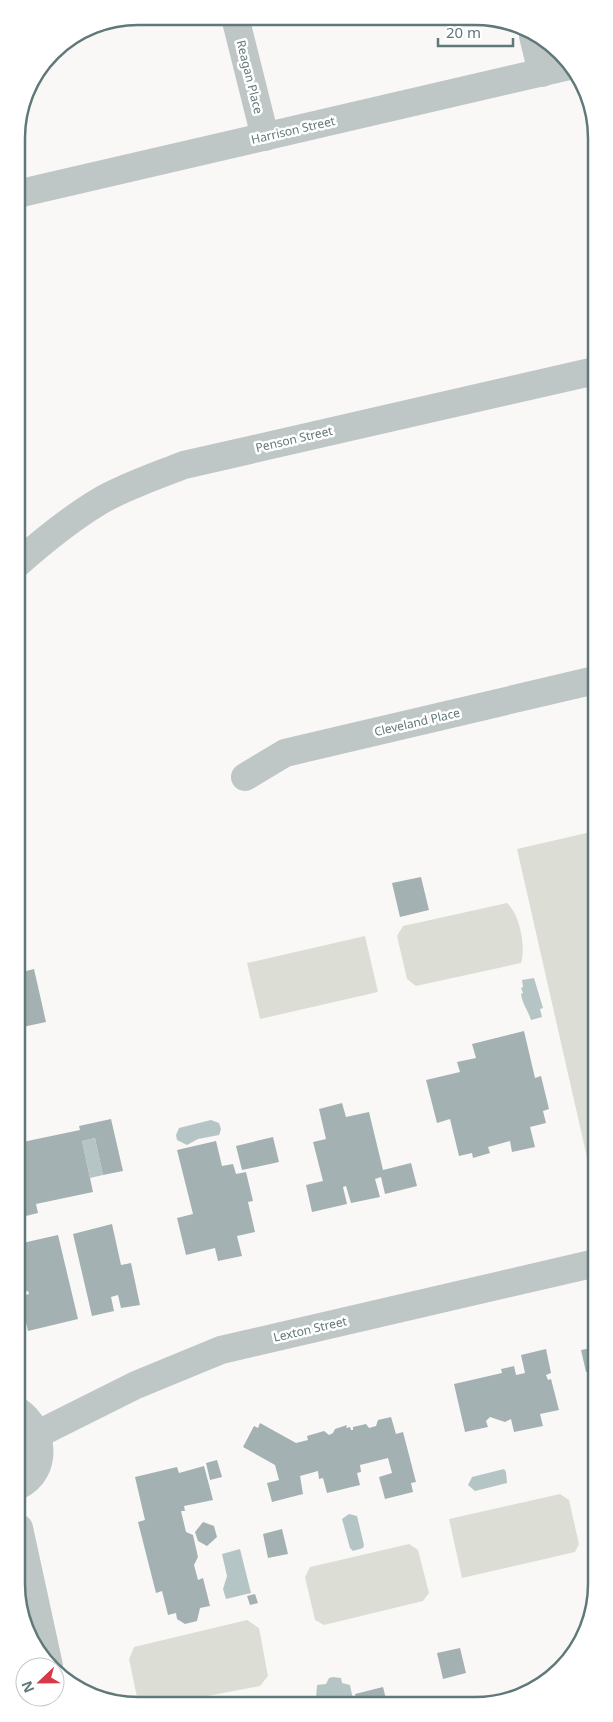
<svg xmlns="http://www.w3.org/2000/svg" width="613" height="1722" font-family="'Noto Sans',sans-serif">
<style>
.green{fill:#dcded6}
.water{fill:#b5c5c5}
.building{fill:#a3b1b2}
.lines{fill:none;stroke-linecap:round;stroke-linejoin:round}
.street{stroke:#bec6c6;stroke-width:28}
.labels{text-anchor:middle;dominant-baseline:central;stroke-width:5;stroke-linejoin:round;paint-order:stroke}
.street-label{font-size:12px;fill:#61787a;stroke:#fff}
.rim{fill:none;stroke:#61787a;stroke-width:2.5}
</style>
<rect width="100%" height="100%" fill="#f9f8f7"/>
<g class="green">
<polygon points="595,831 596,1197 517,849"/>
<path d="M507 903C520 914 526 948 521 963L416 986 407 979 397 936 403 926Z"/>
<polygon points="365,936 378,992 260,1019 247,963"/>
<polygon points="560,1494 569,1500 579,1544 575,1552 462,1578 449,1519"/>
<polygon points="409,1544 418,1550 429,1593 423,1601 324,1625 315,1620 305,1577 310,1567"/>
<polygon points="247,1620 259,1628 268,1676 260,1686 171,1703 138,1702 129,1659 134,1647"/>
</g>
<g class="water">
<path d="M534 978 543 1008 540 1009 542 1017 531 1020C528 1010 523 1006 521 994L523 993 521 988 523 987 522 980Z"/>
<polygon points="211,1120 219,1123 221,1129 219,1135 198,1139 187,1145 177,1140 176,1135 179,1128"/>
<polygon points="95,1138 103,1175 90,1178 82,1141"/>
<polygon points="504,1469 506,1472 507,1483 475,1491 468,1485 472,1477"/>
<polygon points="349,1514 357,1516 364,1545 363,1548 353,1551 350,1548 342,1519"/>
<polygon points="240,1549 251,1593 226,1599 223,1589 227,1576 222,1554"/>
<polygon points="333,1677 341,1678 342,1683 350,1685 353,1699 349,1703 300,1703 304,1697 316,1699 317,1685 326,1684 329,1678"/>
</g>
<g class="building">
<polygon points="421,877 429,910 400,917 392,883"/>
<polygon points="34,969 46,1022 18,1028 18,973"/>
<polygon points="524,1031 535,1078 541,1076 549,1109 543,1111 546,1123 530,1127 535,1147 512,1152 510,1141 488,1147 490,1153 473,1158 472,1153 459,1156 450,1119 437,1123 426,1080 460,1072 457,1062 476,1058 472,1044"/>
<polygon points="342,1103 346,1117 369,1112 383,1170 411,1163 417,1186 385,1194 381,1177 375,1179 380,1197 351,1203 346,1186 343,1187 347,1204 312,1212 306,1185 323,1181 313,1142 326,1139 319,1109"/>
<polygon points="111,1119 123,1171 103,1175 95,1138 82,1141 93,1192 36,1204 38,1213 18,1218 18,1143 80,1130 79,1126"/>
<polygon points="273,1137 279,1162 242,1170 236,1146"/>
<polygon points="216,1141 222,1166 233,1164 236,1174 246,1172 253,1201 248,1202 255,1232 237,1236 242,1256 218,1261 215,1248 186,1255 177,1218 193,1214 177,1150"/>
<polygon points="112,1224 121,1265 131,1263 140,1305 121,1308 118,1295 111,1297 114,1311 92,1316 73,1234"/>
<polygon points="58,1235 78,1319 28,1331 20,1296 29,1294 28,1291 19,1293 18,1291 18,1244"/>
<polygon points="592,1348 596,1369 586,1372 581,1350"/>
<polygon points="546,1349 551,1373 546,1375 548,1380 551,1379 559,1410 540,1414 543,1426 514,1432 511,1419 505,1422 490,1417 486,1421 488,1427 465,1432 454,1384 502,1373 501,1369 514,1366 516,1375 525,1373 521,1355"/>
<polygon points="391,1417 396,1434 403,1432 416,1482 411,1483 413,1492 385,1499 379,1477 392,1473 388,1458 360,1465 361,1472 357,1473 360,1485 327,1493 323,1478 319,1479 318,1471 300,1476 303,1494 272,1502 267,1483 279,1480 275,1465 243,1447 254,1426 258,1428 260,1423 296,1443 308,1440 307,1436 324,1431 329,1435 333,1433 335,1429 347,1425 346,1428 350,1427 351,1430 353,1430 353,1427 366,1424 369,1428 376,1426 378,1420"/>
<polygon points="217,1460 222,1477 210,1480 206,1463"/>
<polygon points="204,1466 213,1500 184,1506 185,1511 181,1511 186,1532 193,1535 198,1557 194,1565 198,1580 203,1578 210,1606 200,1608 197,1621 185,1624 177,1619 176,1613 168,1615 162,1591 156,1593 138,1522 145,1520 135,1477 177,1467 179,1473"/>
<polygon points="203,1522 214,1526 217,1537 207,1546 198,1541 195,1532"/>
<polygon points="282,1529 288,1554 268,1558 263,1534"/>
<polygon points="255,1594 258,1603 250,1605 247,1596"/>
<polygon points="460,1648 466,1673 443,1679 437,1653"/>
<polygon points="383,1687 387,1703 357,1703 355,1694"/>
</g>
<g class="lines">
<g class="street">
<polyline points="235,17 265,137"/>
<polyline points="533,36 542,73"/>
<polyline points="17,194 569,66"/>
<path d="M17 564C43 541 70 519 100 501 126 486 156 476 184 465L595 371"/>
<polyline points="245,777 285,753 595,680"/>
<path d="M18 1411C43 1428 50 1470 18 1486"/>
<polyline points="38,1434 136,1385 221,1350 596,1263"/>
<polyline points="19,1528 49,1666"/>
</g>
</g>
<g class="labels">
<g class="street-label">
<text transform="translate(250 77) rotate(76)">Reagan Place</text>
<text transform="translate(293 130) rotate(-13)">Harrison Street</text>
<text transform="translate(294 439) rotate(-13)">Penson Street</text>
<text transform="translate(417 722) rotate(-13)">Cleveland Place</text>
<text transform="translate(310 1329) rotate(-13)">Lexton Street</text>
</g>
</g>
<path d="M0 0H613V1722H0ZM138 25H475A113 113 0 0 1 588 138V1584A113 113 0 0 1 475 1697H138A113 113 0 0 1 25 1584V138A113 113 0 0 1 138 25Z" fill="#fff" fill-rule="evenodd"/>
<path class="rim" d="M138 25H475A113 113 0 0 1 588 138V1584A113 113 0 0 1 475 1697H138A113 113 0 0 1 25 1584V138A113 113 0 0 1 138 25Z"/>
<g transform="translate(40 1682) rotate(248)"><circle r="24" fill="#ffffff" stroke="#c0c9ca"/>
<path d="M0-4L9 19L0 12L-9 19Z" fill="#d73949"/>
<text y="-8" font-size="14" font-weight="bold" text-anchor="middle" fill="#61787a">N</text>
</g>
<path d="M438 38v8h75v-8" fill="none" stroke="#61787a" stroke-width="2.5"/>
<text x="446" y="38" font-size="15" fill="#61787a" stroke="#ffffff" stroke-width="4" paint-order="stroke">20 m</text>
</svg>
